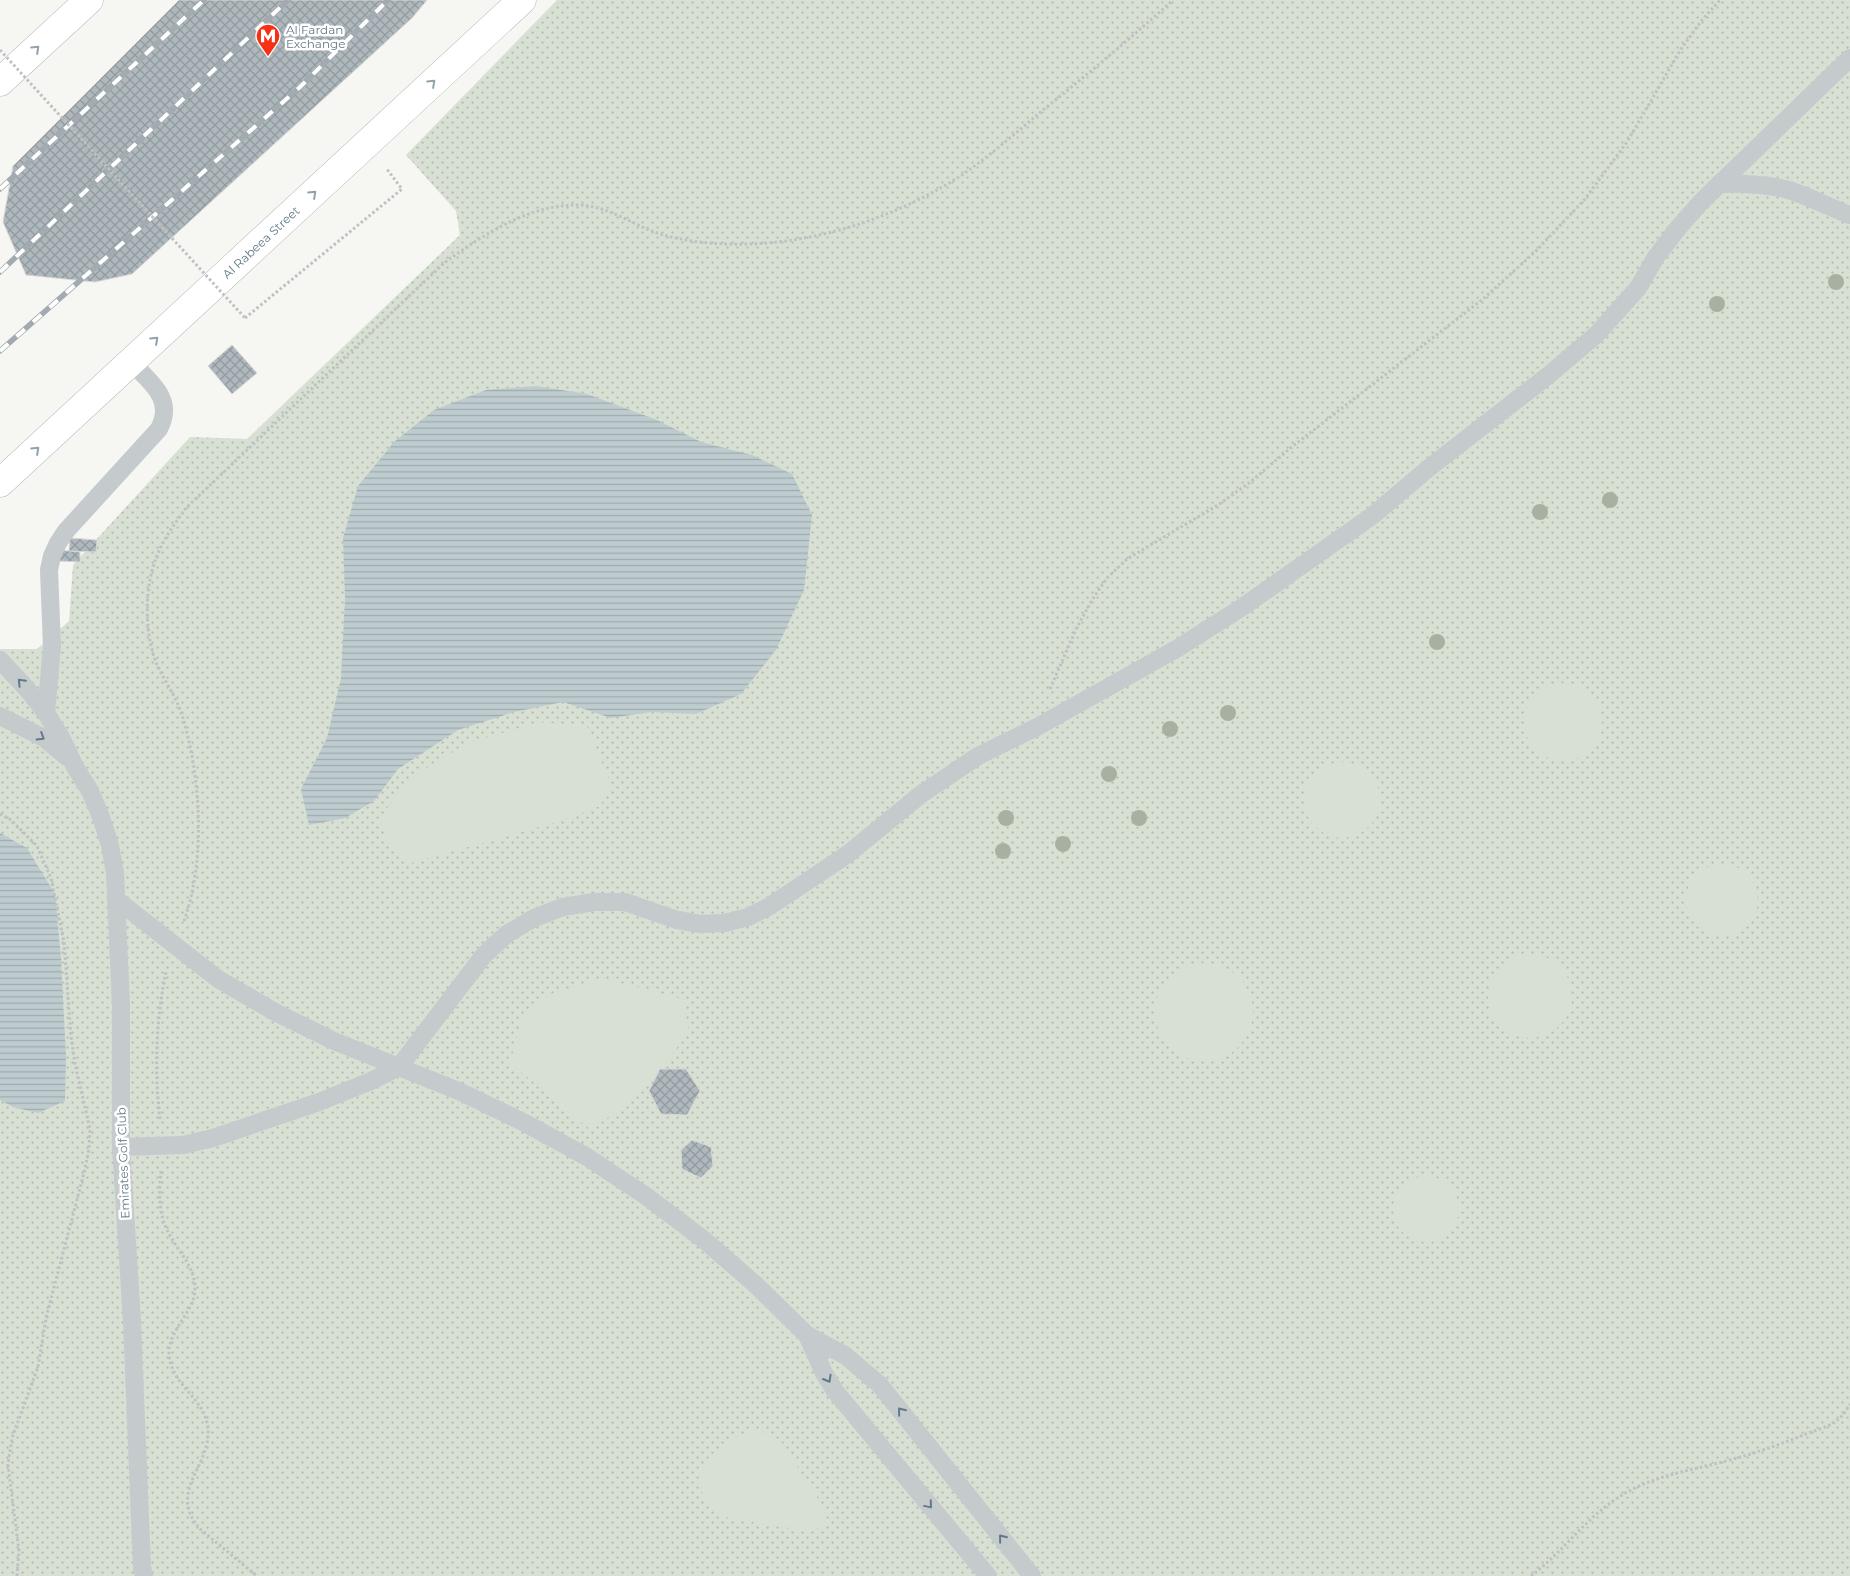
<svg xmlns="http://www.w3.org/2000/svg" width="1850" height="1576" font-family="Montserrat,sans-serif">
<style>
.grass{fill:url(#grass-dots)}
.green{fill:#d8dfd3}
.water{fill:url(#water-rules)}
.building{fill:url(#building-cross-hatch);stroke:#d8d7d5}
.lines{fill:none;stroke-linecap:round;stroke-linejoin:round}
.secondary-casing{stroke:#b5bcc0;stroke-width:29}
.highway-casing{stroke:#b7bcbe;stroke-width:29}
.path{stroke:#bec1c3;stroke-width:3;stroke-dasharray:2.5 2.5;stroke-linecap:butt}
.lane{stroke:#c5cacd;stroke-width:18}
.secondary{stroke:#fff;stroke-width:28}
.highway{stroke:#fff;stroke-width:28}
.rail-casing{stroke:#a3abb0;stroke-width:5.5}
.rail{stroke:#fff;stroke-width:4;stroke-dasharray:11;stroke-linecap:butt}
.path-bridge{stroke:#bec1c3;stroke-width:3;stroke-dasharray:2.5 2.5;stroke-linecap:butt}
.tree{fill:#a7b1a1}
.oneway{stroke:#91a2ab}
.oneway2{stroke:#627a87}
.labels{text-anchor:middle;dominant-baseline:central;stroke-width:5;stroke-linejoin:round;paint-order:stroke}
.poi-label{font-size:12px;fill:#627a87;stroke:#fff;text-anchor:start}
.street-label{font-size:12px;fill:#627a87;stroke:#fff}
</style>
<defs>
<pattern id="grass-dots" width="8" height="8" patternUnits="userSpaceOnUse" patternTransform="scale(1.25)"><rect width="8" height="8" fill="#d8dfd3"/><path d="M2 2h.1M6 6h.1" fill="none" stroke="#b3bab1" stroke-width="1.8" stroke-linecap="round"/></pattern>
<pattern id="water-rules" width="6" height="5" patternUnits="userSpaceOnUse" patternTransform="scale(1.25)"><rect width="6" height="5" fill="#beccd0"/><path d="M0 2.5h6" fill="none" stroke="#9eabae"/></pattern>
<pattern id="building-cross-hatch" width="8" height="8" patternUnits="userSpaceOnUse" patternTransform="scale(1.25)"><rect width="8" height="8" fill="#aeb8bd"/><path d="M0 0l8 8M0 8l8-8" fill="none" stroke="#919b9f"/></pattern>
</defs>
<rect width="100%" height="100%" fill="#f6f6f2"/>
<polygon class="grass" points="557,0 1850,0 1850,1576 0,1576 0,649 37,649 69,621 73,565 190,437 247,439 460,235 456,211 406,155"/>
<g class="green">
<circle cx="1563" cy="722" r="39"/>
<polygon points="540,722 587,726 612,787 600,806 564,820 407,864 387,844 380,818 410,778 468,743"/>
<circle cx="1342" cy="800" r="38"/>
<circle cx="1722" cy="900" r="36"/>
<circle cx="1530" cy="996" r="42"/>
<circle cx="1204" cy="1012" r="49"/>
<polygon points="601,978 683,999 689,1033 640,1094 591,1130 510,1063 524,1011 553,993"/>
<circle cx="1426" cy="1209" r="33"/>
<path d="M756 1429 780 1440 828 1514 822 1528 801 1530 728 1518 705 1502C703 1495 700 1486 700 1479 700 1454 736 1436 756 1429Z"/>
</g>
<g class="water">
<polygon points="536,386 587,394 657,420 701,442 752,455 792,474 812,515 804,590 776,650 741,694 696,714 651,712 611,718 563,702 514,712 458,730 398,769 374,801 345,818 309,825 301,789 327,738 341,678 345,598 343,538 358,486 394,442 434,410 486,390"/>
<polygon points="0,833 27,848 55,894 61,959 66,1057 65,1101 38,1113 13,1107 0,1100"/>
</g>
<g class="building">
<polygon points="179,0 427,0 412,18 132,274 95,282 26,275 3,222 13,166"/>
<polygon points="232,345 257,373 232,394 208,366"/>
<polygon points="70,538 97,540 96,552 69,551"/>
<polygon points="59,550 80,552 80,562 58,561"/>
<polygon points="660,1069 686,1069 700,1091 687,1115 661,1114 649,1091"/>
<polygon points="692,1140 711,1147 713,1166 701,1178 682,1169 681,1150"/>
</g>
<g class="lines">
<defs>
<g id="secondary">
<path id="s1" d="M0 483 522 0"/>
</g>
<polyline id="highway" points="0,82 89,0"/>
</defs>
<use href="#secondary" class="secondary-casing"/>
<use href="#highway" class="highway-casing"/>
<g class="path">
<polyline points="245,318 402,189 386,168"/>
<polyline points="1050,689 1076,629 1092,600 1107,578 1127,559 1218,505 1249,483 1293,446 1483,299 1536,251 1585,199 1627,142 1681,49 1702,20 1720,0"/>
<polyline points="0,814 11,820 37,846 51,878 64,942 71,1036 75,1064 90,1129 89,1149 84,1173 46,1318 38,1367 12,1438 8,1465 19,1551 17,1576"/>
<path d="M184 921C206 860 201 776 182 715 176 695 161 677 154 657 145 628 145 592 154 564 160 543 174 525 186 508L444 263C483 235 529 204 579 205 605 206 626 220 649 230 685 244 729 246 768 243 836 237 905 212 962 175 991 155 1017 132 1043 110 1088 74 1131 38 1173 0"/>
<path d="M160 1119C154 1070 156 1020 166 972"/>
<path d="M161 1171C159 1191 158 1211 167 1230 176 1249 195 1266 195 1288 195 1315 163 1332 170 1361 176 1388 207 1401 208 1430 210 1468 167 1491 200 1529L257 1576"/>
<path d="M1531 1576C1566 1550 1591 1510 1631 1490 1658 1476 1686 1471 1714 1464 1744 1457 1773 1447 1801 1436 1812 1431 1827 1428 1836 1421 1842 1417 1846 1411 1850 1404"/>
</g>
<g class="lane">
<path d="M1719 184C1742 183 1763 184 1785 189 1807 195 1828 207 1850 215"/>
<polyline points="0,660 27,689 46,713 62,739 75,767 90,791 101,817 110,845 115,873 121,1005 121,1147 132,1321 142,1568 144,1576"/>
<path d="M46 713 52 647 49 570 52 556 58 543 66 531 159 429C175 399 150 382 131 362"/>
<polyline points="0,716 44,738 67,757"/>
<polyline points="117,900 218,979 275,1012 334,1041 461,1092 525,1123 587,1157 646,1196 703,1239 756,1285 807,1335 846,1356 880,1385 1032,1576"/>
<polyline points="121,1147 183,1145 213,1138 319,1102 371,1081 399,1067 484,955 507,934 534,918 563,907 594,902 625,902 677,920 701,924 725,923 748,917 770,906 848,854 920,795 978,756 1037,727 1178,648 1244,606 1372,516 1430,467 1550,374 1597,334 1638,288 1656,257 1678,228 1702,201 1850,58"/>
<polyline points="807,1335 824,1373 835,1391 988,1576"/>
</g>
<use href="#secondary" class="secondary"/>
<use href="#highway" class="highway"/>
<defs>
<g id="rail">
<polyline points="0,189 204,0"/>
<polyline points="0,272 288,0"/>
<polyline points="0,351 300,87 388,0"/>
</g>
</defs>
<use href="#rail" class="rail-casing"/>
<use href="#rail" class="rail"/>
<polyline class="path-bridge" points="0,50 245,318"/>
</g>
<g class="tree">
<circle cx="1836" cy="282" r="8"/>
<circle cx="1717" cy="304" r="8"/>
<circle cx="1610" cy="500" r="8"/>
<circle cx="1540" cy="512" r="8"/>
<circle cx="1437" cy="642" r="8"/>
<circle cx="1228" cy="713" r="8"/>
<circle cx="1170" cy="729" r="8"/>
<circle cx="1109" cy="774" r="8"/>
<circle cx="1006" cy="818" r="8"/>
<circle cx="1139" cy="818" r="8"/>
<circle cx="1063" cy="844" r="8"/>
<circle cx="1003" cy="851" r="8"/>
</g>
<defs><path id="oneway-chevron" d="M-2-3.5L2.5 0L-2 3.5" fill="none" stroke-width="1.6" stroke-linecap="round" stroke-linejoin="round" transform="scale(1.25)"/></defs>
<g class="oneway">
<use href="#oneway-chevron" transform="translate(36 49) rotate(-43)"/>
<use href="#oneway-chevron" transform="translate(432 83) rotate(-43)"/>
<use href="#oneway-chevron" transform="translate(313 194) rotate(-43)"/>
<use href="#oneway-chevron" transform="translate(155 340) rotate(-43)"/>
<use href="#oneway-chevron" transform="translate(36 450) rotate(-43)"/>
</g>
<g class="oneway2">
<use href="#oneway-chevron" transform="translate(21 682) rotate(-134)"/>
<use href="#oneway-chevron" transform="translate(41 737) rotate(32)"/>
<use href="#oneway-chevron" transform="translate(828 1379) rotate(60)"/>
<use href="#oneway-chevron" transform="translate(901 1411) rotate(-129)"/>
<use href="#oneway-chevron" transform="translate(929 1505) rotate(50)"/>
<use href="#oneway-chevron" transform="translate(1002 1538) rotate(-129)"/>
</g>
<defs>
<symbol id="metro-pin" viewBox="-11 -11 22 30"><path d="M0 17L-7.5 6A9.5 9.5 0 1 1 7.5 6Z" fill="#f53014" stroke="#fff"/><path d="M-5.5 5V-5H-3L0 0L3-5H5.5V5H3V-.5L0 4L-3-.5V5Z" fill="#fff"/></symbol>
</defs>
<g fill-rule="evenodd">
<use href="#metro-pin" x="254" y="22" width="28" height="38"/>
</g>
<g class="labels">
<g class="poi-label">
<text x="286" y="29">Al Fardan<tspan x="286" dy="14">Exchange</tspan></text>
</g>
<g class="street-label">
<text stroke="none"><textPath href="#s1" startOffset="355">Al Rabeea Street</textPath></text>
<text transform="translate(123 1163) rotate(-92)">Emirates Golf Club</text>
</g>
</g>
</svg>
